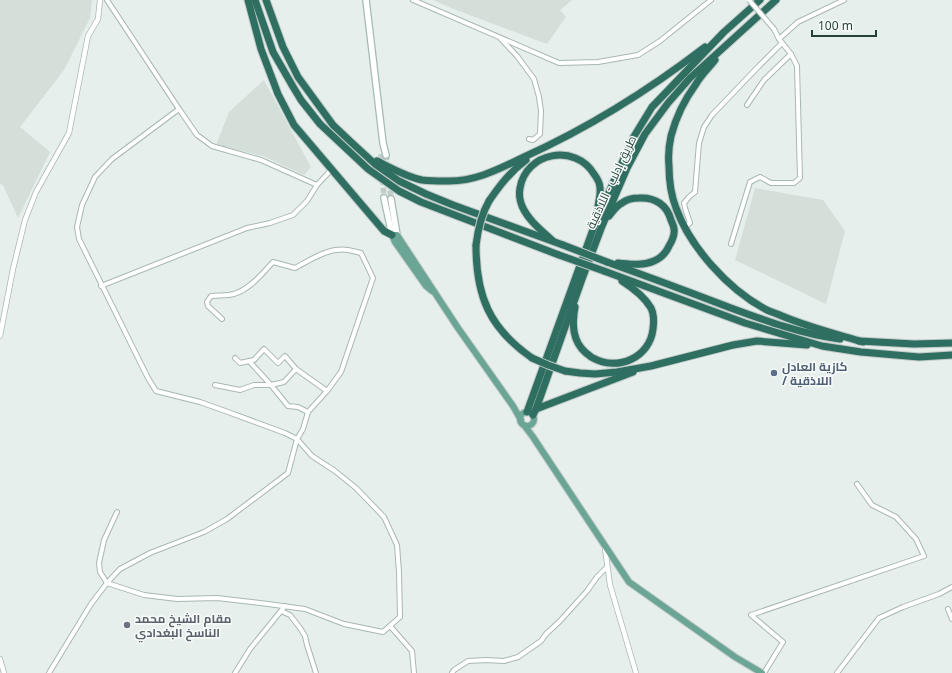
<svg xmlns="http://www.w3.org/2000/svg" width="952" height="673" font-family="'Noto Sans',Cairo,sans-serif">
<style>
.built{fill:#d4dfda}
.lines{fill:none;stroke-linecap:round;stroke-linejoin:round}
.secondary-tunnel{stroke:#bfccc8;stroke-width:5.5;stroke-dasharray:5.5 3;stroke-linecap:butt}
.minor-casing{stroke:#a8b8b2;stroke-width:6}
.tertiary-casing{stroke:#a8b8b2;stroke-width:6}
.secondary-casing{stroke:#a4bbb3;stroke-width:8}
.primary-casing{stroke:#c2cac8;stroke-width:8}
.motorway-casing{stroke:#c2cac8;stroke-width:9}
.minor{stroke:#fff;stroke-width:4}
.tertiary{stroke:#fff;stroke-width:4.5}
.secondary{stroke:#fff;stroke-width:5.5}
.primary{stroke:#6aa596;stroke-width:6}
.motorway{stroke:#2f6f62;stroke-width:7}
.minor-bridge-casing{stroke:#a8b8b2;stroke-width:6;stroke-linecap:butt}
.motorway-bridge-casing{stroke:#c2cac8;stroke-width:9;stroke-linecap:butt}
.minor-bridge{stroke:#fff;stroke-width:4}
.motorway-bridge{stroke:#2f6f62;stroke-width:7}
.service-dot{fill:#5c6f8a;stroke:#f7fbf9;stroke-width:1.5}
.worship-dot{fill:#6b7280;stroke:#f7fbf9;stroke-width:1.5}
.labels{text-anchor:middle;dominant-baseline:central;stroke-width:3;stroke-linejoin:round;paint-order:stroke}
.street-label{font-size:12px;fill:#24423a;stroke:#f7fbf9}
.service-label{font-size:12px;font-weight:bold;fill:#4e5e75;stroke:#f7fbf9;text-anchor:start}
.worship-label{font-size:12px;font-weight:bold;fill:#5b616d;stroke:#f7fbf9;text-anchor:start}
</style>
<rect width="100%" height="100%" fill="#e6efeb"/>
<g class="built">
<polygon points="0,0 92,0 90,18 64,70 20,127 50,152 18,218 3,185 0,184"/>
<polygon points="433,0 572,0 560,10 566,17 547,44 451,8"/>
<polygon points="264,80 311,167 304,175 263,156 216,145 229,112"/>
<polygon points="755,188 823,200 845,231 826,304 735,260"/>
</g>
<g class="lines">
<g class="secondary-tunnel">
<polyline points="381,154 384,198"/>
<polyline points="386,155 388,169"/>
<polyline points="389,182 391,199"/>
</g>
<defs>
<g id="minor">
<polyline points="107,0 179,109 112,159 95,177 82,205 77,227 79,239 148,378 156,391 200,402 228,412 285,433 297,439 312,456 335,471 356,488 384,517 397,545 399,572 400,617 383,632 344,624 305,609 268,604 217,598 177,599 144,595 107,583 100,572 99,563 104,540 117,512"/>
<polyline points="413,0 559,63 598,62 638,55 660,41 711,0"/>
<polyline points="501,39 517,56 534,79 539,97 541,111 540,134 533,140 529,139"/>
<polyline points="779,39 798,22 844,0"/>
<polyline points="747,105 764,80 791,54"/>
<polyline points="179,109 197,135 212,146 261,160 317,185"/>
<polyline points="685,227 690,223 685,208 684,203 689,197 695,192 699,143 704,127 712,115 757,68 782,43"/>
<polyline points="731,244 750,182 760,177 771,183 794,183 800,178 797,66 791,54 779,39 774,29"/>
<polyline points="101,286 247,228 270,223 293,215 307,201 317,185 332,169"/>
<polyline points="235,358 240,363 254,360 264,349 278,363 285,356 296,369 327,391"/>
<polyline points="249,361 271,385 288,406 298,407 308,412"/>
<polyline points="215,385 240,390 254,385 271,385 284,382 296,369"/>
<polyline points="948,609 952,619"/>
<polyline points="281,611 290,615 300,628 305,636 307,645 316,673"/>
<polyline points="390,626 412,651 414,673"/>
<path d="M49 673 91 604 107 583 120 569 150 553 204 532 227 519 288 473 297 439 303 429 308 412 327 391 341 372 373 278 361 253C357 252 353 251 348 250 329 247 312 259 295 268L273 262C262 274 250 289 234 294 227 296 218 295 211 296L207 302 208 306 222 319"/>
<polyline points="235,673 250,649 285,606"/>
<polyline points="452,673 454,670 468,661 486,660 504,661 518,657 541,641 546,634 560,621 587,591 597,577 607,567"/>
<polyline points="764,673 783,642 751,615 924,556 916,539 896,517 872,505 857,484"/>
<polyline points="837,673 879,618 903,607 939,594 952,587"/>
</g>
<g id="tertiary">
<polyline points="0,336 13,269 25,220 36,192 69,133 88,36 98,19 100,0"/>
<polyline points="605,548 610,585 636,673"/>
<polyline points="0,659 4,673"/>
</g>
<g id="secondary">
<polyline points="366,0 383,143 386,155"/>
<polyline points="384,198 392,235"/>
<polyline points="391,199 397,235"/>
</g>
<g id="primary">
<polyline points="392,235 397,235 458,328 513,406 521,420"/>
<polyline points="392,235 395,242 426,286 432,291"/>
<circle cx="527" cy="419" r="7"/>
<polyline points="524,425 533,437 629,582 735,657 762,673"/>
</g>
<g id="motorway">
<polyline points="248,0 261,49 278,94 294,125 384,231 392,235"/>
<polyline points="255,0 273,52 292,85 301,100 320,124 368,169 399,191 421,202 559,255"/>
<polyline points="266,0 283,47 298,77 333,125 351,142 376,165 399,181 426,194 453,205 563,245"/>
<path d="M715 60C709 68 701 75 696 84 685 99 676 117 671 136 669 145 668 156 669 166 669 180 671 195 676 208 690 247 728 289 765 309 770 312 776 313 782 316 808 327 836 334 863 342"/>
<path d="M377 161C391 168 407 177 422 180 430 181 439 181 446 181 475 182 499 169 524 157 588 128 649 90 705 47"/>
<path d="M489 201C500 185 510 172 526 160"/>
<path d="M609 216C613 211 616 206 622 203 627 199 633 198 639 198 655 197 667 205 671 220 672 223 674 226 674 229 675 235 672 241 669 246 666 253 661 258 654 261 643 266 630 264 618 263"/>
<path d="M552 240C541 230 528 220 522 206 520 201 519 193 520 188 526 152 575 143 594 174 597 178 600 183 600 188 601 195 598 204 597 212"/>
<path d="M476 245C476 296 489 328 532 358"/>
<path d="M607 262C646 276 684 290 723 305 761 319 800 334 840 339"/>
<polyline points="604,271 745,323 822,346 861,352 919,357 952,355"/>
<path d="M575 307C572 324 572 341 586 353 588 354 590 357 593 358 618 372 650 357 653 329 654 322 654 314 651 308 644 296 633 288 622 281"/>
<polyline points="859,341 914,344 952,343"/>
<polyline points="565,371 580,373 595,374 617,372 651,366 733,345 757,341 807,345"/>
<polyline points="536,409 633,372"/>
<polyline points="527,412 595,224 633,138 652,107 724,32 760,0"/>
<polyline points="533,415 536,409 582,279 602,226 627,168 645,134 668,103 690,78 776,0"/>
</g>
</defs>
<use href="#minor" class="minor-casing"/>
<use href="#tertiary" class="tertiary-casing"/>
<use href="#secondary" class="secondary-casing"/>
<use href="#primary" class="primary-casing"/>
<use href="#motorway" class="motorway-casing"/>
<use href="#minor" class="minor"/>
<use href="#tertiary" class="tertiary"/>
<use href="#secondary" class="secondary"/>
<use href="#primary" class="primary"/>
<use href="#motorway" class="motorway"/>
<defs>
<polyline id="minor-bridge" points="749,0 774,29"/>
<g id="motorway-bridge">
<path d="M476 245C478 229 481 215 489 201"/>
<polyline points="563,245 607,262"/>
<polyline points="559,255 604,271"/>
<polyline points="532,358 548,365 565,371"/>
</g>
</defs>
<use href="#minor-bridge" class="minor-bridge-casing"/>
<use href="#motorway-bridge" class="motorway-bridge-casing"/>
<use href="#minor-bridge" class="minor-bridge"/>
<use href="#motorway-bridge" class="motorway-bridge"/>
</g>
<circle class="service-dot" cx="774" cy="373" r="4"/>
<circle class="worship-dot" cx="127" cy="625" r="4"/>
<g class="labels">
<g class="street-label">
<text transform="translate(611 182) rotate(-65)">طريق إدلب - اللاذقية</text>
</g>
<g class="service-label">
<text x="782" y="366">كازية العادل<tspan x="782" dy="14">/ اللاذقية</tspan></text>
</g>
<g class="worship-label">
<text x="135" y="618">مقام الشيخ محمد<tspan x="135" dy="14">الناسخ البغدادي</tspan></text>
</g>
</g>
<path d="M812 30v6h64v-6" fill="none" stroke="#24423a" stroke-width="2"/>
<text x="818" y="30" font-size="12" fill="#24423a" stroke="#f7fbf9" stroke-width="3" paint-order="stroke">100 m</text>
</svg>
